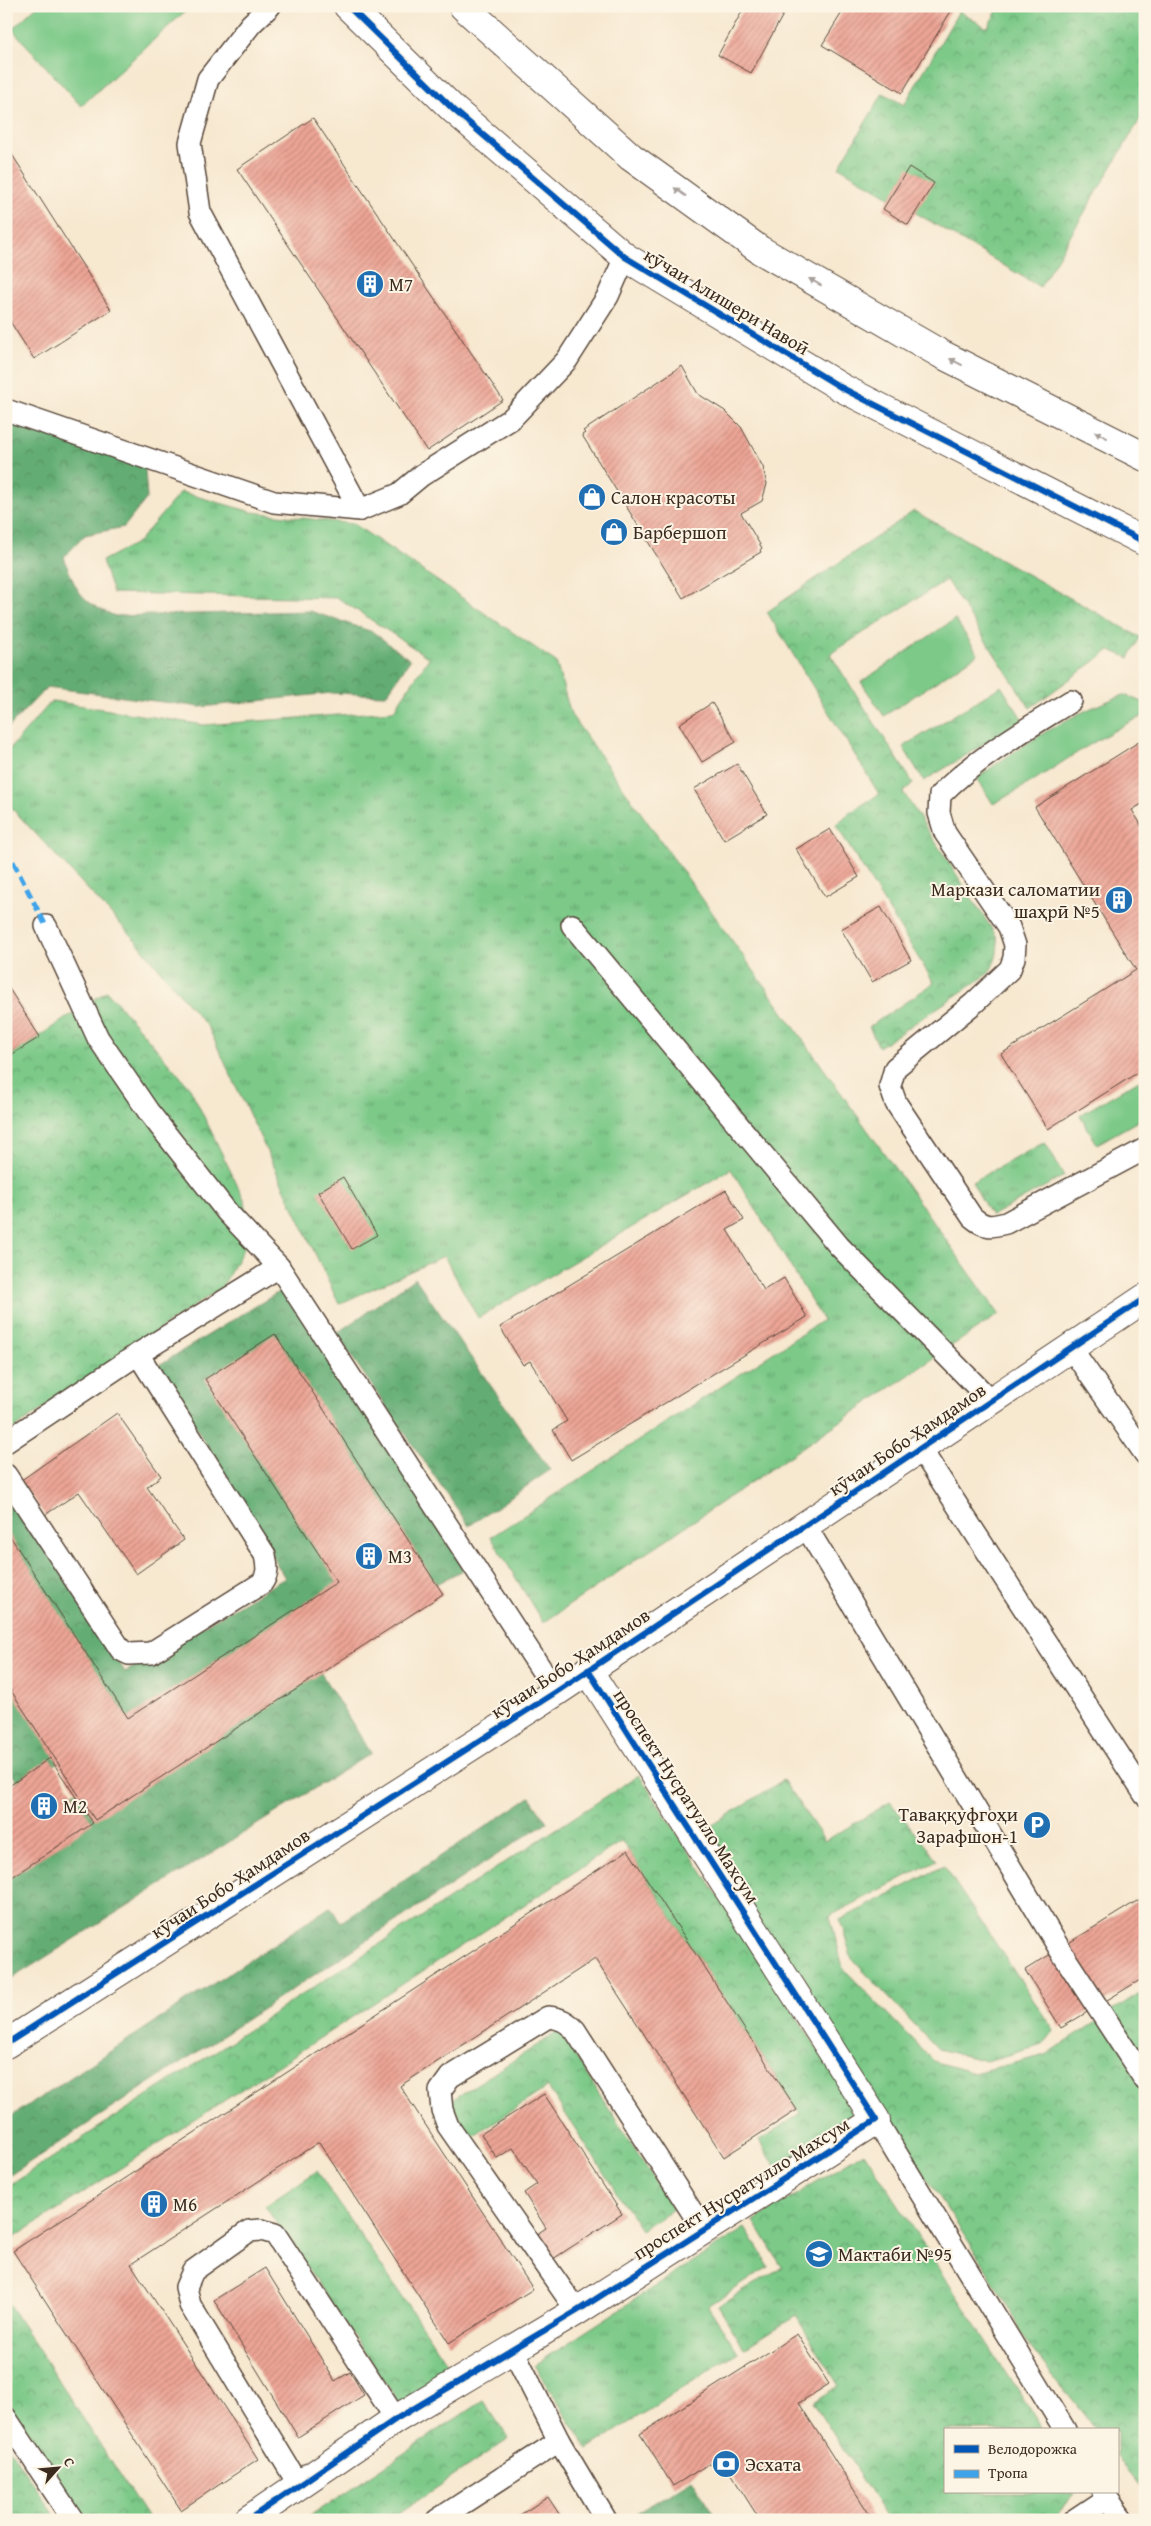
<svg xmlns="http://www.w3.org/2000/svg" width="1151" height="2526" font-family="'Gentium Book Plus',serif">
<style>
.grass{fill:url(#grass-tufts);stroke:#5b7a53}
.forest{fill:url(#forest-crowns);stroke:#506c49}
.park{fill:url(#park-crowns);stroke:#5b7a53}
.garden{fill:#7bc988;stroke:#5b7a53}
.building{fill:url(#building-hatch)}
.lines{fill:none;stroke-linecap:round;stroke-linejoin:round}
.service-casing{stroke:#574639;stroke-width:24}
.tertiary-casing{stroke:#574639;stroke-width:30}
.service{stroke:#fff;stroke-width:21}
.tertiary{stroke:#fff;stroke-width:28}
.quiet{stroke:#3fa3ea;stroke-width:5;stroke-dasharray:10 5;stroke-linecap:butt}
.cycleway-casing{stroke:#fcf5e5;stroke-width:9}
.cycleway{stroke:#0057b8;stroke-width:6}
.oneway{fill:#a79f9a}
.labels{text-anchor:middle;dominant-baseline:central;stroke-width:4;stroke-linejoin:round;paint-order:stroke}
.poi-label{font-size:19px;fill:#3b2a1e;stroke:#fcf5e5;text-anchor:start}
.street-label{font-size:19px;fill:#3b2a1e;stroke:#fcf5e5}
</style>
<defs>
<pattern id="grass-tufts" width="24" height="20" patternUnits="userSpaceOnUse" patternTransform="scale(1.25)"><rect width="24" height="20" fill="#7bc988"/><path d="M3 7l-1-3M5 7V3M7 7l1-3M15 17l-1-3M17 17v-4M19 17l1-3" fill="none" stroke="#66a36f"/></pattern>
<pattern id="forest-crowns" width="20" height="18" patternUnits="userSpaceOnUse" patternTransform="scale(1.25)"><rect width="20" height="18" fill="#64ad74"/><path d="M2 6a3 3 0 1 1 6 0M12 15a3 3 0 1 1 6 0" fill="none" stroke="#548d5f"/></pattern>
<pattern id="park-crowns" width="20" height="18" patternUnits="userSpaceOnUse" patternTransform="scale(1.25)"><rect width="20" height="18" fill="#7bc988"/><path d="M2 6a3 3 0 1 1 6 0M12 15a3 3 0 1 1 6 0" fill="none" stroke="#66a36f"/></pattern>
<pattern id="building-hatch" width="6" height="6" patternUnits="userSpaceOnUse" patternTransform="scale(1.25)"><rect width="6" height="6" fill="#eda596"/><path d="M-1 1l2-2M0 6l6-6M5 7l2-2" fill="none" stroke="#c1877a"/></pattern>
</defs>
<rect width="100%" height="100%" fill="#fcf5e5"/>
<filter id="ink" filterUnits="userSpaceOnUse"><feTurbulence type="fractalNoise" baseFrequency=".02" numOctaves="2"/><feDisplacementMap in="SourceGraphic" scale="10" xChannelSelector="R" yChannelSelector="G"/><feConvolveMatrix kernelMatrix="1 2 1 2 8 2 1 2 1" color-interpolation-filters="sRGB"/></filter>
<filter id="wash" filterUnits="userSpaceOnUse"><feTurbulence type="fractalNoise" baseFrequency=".0096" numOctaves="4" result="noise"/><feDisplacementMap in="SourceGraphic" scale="20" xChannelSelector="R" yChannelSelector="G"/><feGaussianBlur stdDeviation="1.12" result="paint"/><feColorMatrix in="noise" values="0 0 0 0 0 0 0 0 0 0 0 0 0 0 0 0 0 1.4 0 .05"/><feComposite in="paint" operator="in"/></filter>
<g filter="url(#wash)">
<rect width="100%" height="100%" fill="#f7e8d0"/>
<g class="grass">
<polygon points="181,492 252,512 354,524 556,662 571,715 999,1314 543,1623 491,1537 823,1320 731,1169 478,1318 444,1256 339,1304 209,1029 137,942 6,802 6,753 52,701 204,725 393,711 429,658 338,598 113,593 102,561 138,542"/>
<polygon points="1001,686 1023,720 924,781 903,747"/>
<polygon points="1045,1142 1064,1176 991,1216 972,1182"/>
<polygon points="944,1866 1054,2031 1043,2045 986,2061 938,2049 852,1959 840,1920"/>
<polygon points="745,2228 769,2266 708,2306 738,2352 588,2449 534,2365"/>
</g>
<g class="forest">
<path d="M6 414 144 458 147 498 124 527 85 535 64 557C76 592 81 602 115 616L310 611 373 632 410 660 386 695 331 693 201 707 47 687 6 730Z"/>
<polygon points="415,1278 550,1470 469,1526 336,1334"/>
<polygon points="287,1287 474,1564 413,1596 350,1583 20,1786 6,1765 6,1485 125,1672 285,1578 159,1365"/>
<polygon points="305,1648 371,1753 6,1982 6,1835"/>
<polygon points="530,1797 547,1822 7,2177 6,2120 330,1907 341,1922"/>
<polygon points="692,2479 718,2520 627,2520"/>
</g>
<g class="park">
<polygon points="1000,6 1145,6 1145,111 1040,287 839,167 883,93 904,105 959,11 987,28"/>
<path d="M914 511 1140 637 1129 658 1110 650 1030 708 946 580 830 654 913 783 903 792 997 937C999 952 996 961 988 974L879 1047 869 1027 934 983 836 825 848 814 879 794 767 612Z"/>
<polygon points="107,991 190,1088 245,1201 250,1237 222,1287 6,1434 6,1058"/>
<polygon points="639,1775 863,2118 780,2173 759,2141 800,2114 622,1841 6,2243 6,2188"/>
<polygon points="783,1780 825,1841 890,1802 937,1860 830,1916 843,1968 933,2061 974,2073 1046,2055 1141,1992 1145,1997 1145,2491 1117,2457 1117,2430 1096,2430 1030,2347 981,2260 884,2113 694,1837"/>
<polygon points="559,2031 673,2209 641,2230 548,2087 471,2137 449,2102"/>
<polygon points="864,2152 1043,2430 945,2430 945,2492 1074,2492 1061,2513 1051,2520 888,2520 813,2402 839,2386 796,2316 744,2348 718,2306 782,2267 754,2221"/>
<polygon points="317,2171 451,2369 400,2404 265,2206"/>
<polygon points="6,2300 149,2520 81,2520 6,2405"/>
<polygon points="483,2400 509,2439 389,2520 305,2520"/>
<polygon points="6,2445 7,2445 57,2520 6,2520"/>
</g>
<g class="garden">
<polygon points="37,6 191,6 81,106 12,29"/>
<polygon points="955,619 978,654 884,716 861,682"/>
<path d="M1124 695 1145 703V715C1091 739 1045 777 993 804L977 778C1022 745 1071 713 1124 695Z"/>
<polygon points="1139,1080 1145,1089 1145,1117 1097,1144 1080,1115"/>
</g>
<g id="blocks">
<g class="building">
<polygon points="745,6 772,6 784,13 751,73 718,55"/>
<polygon points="846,6 954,6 902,93 822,45"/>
<polygon points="313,118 503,400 427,451 237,169"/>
<polygon points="6,145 111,310 34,359 6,315"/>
<polygon points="909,167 934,183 908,225 883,209"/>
<polygon points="682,366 698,394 725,411 741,427 763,467 767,484 762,501 741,513 762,548 760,550 761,552 683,598 582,435 585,433 583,431"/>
<polygon points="712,703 736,742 702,762 679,724"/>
<polygon points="1145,738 1145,802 1132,810 1145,831 1145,1068 1048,1129 1001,1054 1136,970 1035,807"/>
<polygon points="737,764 767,814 724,840 694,789"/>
<polygon points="830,829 859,877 825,897 796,849"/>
<polygon points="881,907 911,960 872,982 841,929"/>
<polygon points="6,984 40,1037 6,1058"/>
<polygon points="343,1177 377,1235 352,1249 318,1192"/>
<polygon points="726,1190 744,1220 727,1230 764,1290 784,1278 807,1317 571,1460 553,1430 567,1421 530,1361 523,1365 500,1327"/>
<polygon points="275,1334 443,1594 95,1820 6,1683 6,1530 128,1718 337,1582 205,1379"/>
<polygon points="117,1413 161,1476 147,1487 184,1540 136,1574 79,1492 45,1515 20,1481"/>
<polygon points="50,1758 93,1823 6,1881 6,1788"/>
<polygon points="628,1850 797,2110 724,2157 595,1959 400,2086 533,2289 449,2343 319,2142 131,2264 258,2459 181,2510 13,2251"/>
<polygon points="1145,1896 1145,1977 1061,2028 1025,1970"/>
<polygon points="544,2094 622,2214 550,2261 534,2236 546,2228 524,2193 537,2184 513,2148 497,2158 481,2134"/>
<polygon points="265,2268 335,2381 350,2372 364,2395 298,2437 214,2300"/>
<polygon points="797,2334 829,2384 799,2403 873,2520 760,2520 720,2457 673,2486 640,2434"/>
<polygon points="548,2497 563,2520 512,2520"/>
</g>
</g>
</g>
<g filter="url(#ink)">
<use href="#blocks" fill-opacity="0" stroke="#574639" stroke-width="1"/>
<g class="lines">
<defs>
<g id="service">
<polyline points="270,6 251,24 208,79 190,143 200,212 360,510"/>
<polyline points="6,410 274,502 360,510 399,494 422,475 511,419 567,360 608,296 625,257"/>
<path d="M1071 701C1025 730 979 756 940 795L939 813 945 833 1009 927 1015 945 1014 958 1010 969 974 1003 895 1068 890 1086 896 1103 972 1217C985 1228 991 1227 1006 1223L1145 1149"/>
<polyline points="572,925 839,1246 991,1401"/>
<polyline points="46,926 98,1038 148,1111 227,1212 279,1267"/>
<polyline points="1071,1348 1145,1454"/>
<polyline points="6,1442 138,1354 279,1267 556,1692"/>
<polyline points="920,1448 1145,1795"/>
<path d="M6 1475 121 1650 129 1654 151 1653 262 1583C269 1573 267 1566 265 1555L138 1354"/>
<polyline points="805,1525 1062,1953 1145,2080"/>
<polyline points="876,2120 1065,2430"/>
<path d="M577 2311 448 2126 442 2110 440 2091 450 2077 548 2017C561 2018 567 2022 575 2030L703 2229"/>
<polyline points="513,2350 559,2441 606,2520"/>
<polyline points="6,2418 73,2520"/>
<polyline points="299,2485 190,2305 186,2287 193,2271 249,2231 261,2230 275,2234 396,2419"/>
<polyline points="1103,2492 1123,2520"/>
<polyline points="437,2520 559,2441"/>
<polyline points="1074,2520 1107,2498"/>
</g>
<g id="tertiary">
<polyline points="348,6 454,110 625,257 842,388 1145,542"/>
<polyline points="463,6 631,157 760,250 941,354 1145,457"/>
<polyline points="6,2044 556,1692 1145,1298"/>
<polyline points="248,2520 396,2419 577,2311 876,2120 588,1670"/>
</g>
</defs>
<use href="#service" class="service-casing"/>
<use href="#tertiary" class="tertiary-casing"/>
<use href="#service" class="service"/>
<use href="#tertiary" class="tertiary"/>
<polyline class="quiet" points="6,848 46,926"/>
<defs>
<g id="cycleway">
<polyline points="348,6 454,110 625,257 842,388 1145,542"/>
<polyline points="6,2044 556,1692 1145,1298"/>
<polyline points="248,2520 396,2419 577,2311 876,2120 588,1670"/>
</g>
</defs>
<use href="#cycleway" class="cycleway-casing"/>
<use href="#cycleway" class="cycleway"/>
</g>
<defs><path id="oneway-solid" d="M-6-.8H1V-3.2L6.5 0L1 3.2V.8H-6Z" transform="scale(1.25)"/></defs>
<g class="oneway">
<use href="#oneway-solid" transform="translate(680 192) rotate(-144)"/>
<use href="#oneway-solid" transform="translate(815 282) rotate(-150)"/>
<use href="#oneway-solid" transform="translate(956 362) rotate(-153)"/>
<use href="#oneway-solid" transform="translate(1101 435) rotate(-153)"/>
</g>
</g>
<defs>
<symbol id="building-disc" viewBox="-11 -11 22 22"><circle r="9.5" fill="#1f6fb2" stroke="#fcf5e5"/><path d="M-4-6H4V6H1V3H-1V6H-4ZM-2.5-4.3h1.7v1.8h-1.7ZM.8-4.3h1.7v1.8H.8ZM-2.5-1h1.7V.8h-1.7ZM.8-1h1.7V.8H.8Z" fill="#fff"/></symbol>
<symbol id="shop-disc" viewBox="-11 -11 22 22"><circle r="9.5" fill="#1f6fb2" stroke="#fcf5e5"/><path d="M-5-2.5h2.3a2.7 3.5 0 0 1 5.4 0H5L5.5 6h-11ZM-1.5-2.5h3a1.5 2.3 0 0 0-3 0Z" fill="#fff"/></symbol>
<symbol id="parking-disc" viewBox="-11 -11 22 22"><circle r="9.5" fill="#1f6fb2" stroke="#fcf5e5"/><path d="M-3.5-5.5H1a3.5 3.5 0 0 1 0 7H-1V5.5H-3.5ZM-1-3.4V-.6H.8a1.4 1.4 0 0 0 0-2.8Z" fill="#fff"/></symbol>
<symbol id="school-disc" viewBox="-11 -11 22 22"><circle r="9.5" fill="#1f6fb2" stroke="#fcf5e5"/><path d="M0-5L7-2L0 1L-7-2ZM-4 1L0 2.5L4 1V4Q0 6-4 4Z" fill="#fff"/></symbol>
<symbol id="bank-disc" viewBox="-11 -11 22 22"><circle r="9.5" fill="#1f6fb2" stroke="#fcf5e5"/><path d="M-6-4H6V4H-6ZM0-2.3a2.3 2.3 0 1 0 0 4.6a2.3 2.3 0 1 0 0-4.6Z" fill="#fff"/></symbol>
</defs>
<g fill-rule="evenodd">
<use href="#building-disc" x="354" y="268" width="32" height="32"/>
<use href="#shop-disc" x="576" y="481" width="32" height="32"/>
<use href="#shop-disc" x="598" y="516" width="32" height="32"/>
<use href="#building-disc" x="1103" y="884" width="32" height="32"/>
<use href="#building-disc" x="353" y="1540" width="32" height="32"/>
<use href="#building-disc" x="28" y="1790" width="32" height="32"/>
<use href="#parking-disc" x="1021" y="1809" width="32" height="32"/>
<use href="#building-disc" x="138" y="2188" width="32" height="32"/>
<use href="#school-disc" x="803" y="2238" width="32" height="32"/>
<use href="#bank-disc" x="710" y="2448" width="32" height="32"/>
</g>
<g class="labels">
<g class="poi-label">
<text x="389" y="284">М7</text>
<text x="611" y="497">Салон красоты</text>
<text x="633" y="532">Барбершоп</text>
<text x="1100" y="889" text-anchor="end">Маркази саломатии<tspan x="1100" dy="22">шаҳрӣ №5</tspan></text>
<text x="388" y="1556">М3</text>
<text x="63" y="1806">М2</text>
<text x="1018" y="1814" text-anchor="end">Таваққуфгоҳи<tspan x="1018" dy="22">Зарафшон-1</tspan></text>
<text x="173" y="2204">М6</text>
<text x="838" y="2254">Mактаби №95</text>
<text x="745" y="2464">Эсхата</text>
</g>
<g class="street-label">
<text transform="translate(727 301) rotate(31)">кӯчаи Алишери Навоӣ</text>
<text transform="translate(907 1439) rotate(-34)">кӯчаи Бобо Ҳамдамов</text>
<text transform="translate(570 1663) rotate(-33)">кӯчаи Бобо Ҳамдамов</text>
<text transform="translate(687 1796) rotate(57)">проспект Нусратулло Махсум</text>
<text transform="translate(230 1883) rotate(-33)">кӯчаи Бобо Ҳамдамов</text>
<text transform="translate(741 2188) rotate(-32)">проспект Нусратулло Махсум</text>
</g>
</g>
<rect width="1151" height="2526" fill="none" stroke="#fcf5e5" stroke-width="25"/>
<rect x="944" y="2428" width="175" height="65" fill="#fcf5e5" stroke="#afa495"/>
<rect x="954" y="2445" width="25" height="8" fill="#0057b8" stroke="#afa495"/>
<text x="988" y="2454" font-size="15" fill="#3b2a1e">Велодорожка</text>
<rect x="954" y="2470" width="25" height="8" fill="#3fa3ea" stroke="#afa495"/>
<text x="988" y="2478" font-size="15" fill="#3b2a1e">Тропа</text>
<g transform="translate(58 2468) rotate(63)" stroke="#fcf5e5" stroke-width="4" paint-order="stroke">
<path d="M0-4L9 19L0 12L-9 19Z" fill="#3b2a1e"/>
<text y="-8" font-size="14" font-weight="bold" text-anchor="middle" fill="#3b2a1e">С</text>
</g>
</svg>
